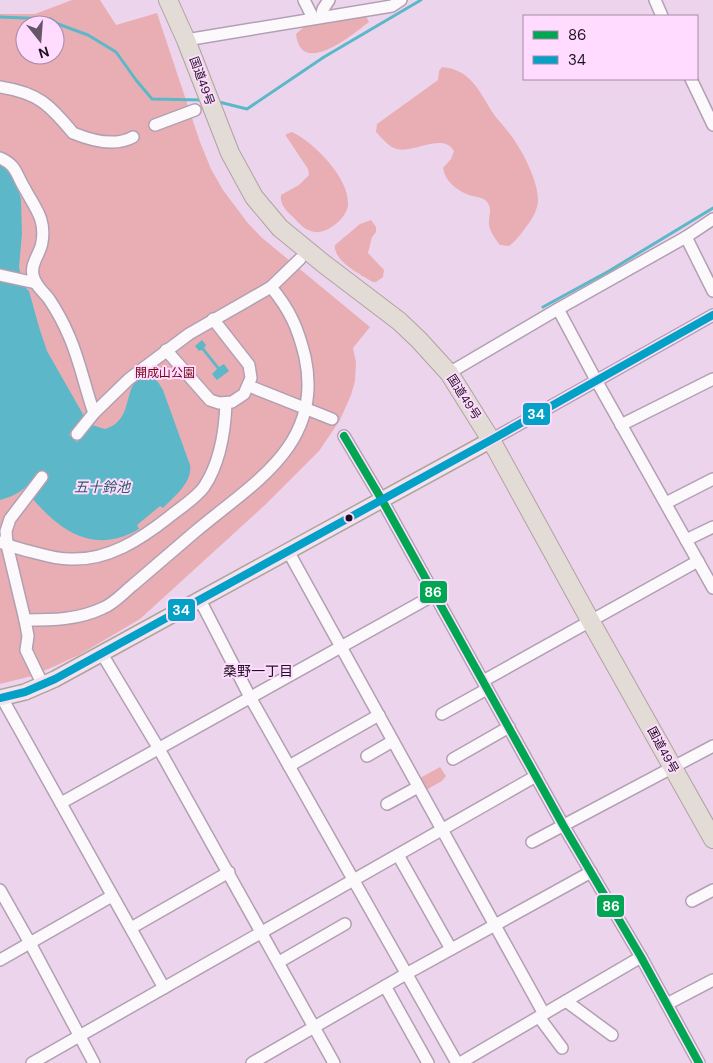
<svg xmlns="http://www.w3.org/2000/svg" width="713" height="1063" font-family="'DM Sans','Noto Sans JP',sans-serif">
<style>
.green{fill:#e9aeb4;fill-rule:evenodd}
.water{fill:#5cb8c8}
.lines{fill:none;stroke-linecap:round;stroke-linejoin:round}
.stream{stroke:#5cb8c8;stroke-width:3}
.minor-casing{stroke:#b2a0b2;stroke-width:14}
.major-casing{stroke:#b1a1a3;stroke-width:18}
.highway-casing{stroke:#b1a1a3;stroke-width:20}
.minor{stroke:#fcf9fc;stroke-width:11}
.major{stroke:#ede7e5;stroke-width:15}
.highway{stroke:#e3dbd6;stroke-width:18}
.bus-1-casing{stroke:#fedbff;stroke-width:11}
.bus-2-casing{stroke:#fedbff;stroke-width:11}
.bus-1{stroke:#00a651;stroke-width:8}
.bus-2{stroke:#02a1c5;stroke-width:8}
.bus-dot{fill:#201121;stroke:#fedbff;stroke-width:2}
.labels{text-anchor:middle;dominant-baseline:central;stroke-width:4;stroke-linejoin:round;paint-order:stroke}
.street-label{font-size:12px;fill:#201121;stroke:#fedbff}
.park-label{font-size:12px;fill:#74040e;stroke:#fedbff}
.water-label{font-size:14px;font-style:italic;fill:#2a5e64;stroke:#fedbff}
.neighbourhood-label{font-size:14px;fill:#201121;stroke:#fedbff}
.line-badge{stroke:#fedbff;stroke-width:2}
.badge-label{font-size:14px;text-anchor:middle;font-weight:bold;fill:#fff}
</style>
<rect width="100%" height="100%" fill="#ecd5ec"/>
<g class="green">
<path d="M72 0H100L116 25 157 13 200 142 211 169 223 190 247 222 261 237 370 327 353 348 356 362 355 381 351 395 340 420 319 451 265 505 140 619 79 655 55 666 32 676 0 684V14H35ZM25 25H55V55H25Z"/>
<path d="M359 16H366L369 22C352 35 301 78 296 34L307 24Z"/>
<path d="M442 67C472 69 480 94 495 116 503 126 512 135 518 146 527 160 542 191 537 207 535 214 531 221 526 227 521 234 516 241 509 246L500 245C496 240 490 232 489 225 488 216 493 210 487 202 483 197 475 197 469 195 456 190 445 181 443 168L451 159 454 151C442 131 412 156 394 148 387 145 381 137 376 132L377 124 438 80 439 71Z"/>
<path d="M292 132C314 142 350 179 348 205 347 218 327 234 315 232 305 231 299 223 293 217 287 212 279 203 281 195L299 185 309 175 308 169 286 136V134Z"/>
<path d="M371 220 376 227V232L372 237 368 253 384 270 383 277 376 282H373C361 275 333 261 335 245L360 224Z"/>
<polygon points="440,767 446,776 442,781 426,790 420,778"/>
</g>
<g class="water">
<path d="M0 161 3 162 15 178 21 199 22 234 19 267 23 285 29 291 39 327 47 351 84 416 69 435 77 442 92 425 105 429C139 419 118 377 150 376L158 382 163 390 190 465C193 482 174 497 163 508L160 506 137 525 139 529C95 555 61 532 32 498L48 477 40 471C26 487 22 494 0 500Z"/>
<polygon points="202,340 206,345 204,348 219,367 224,364 229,371 217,380 212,374 217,369 202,350 199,351 195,346"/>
</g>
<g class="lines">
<g class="stream">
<polyline points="0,17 51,19 58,24 88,35 116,52 136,80 152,99 202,100"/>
<polyline points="215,101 247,109 324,57 421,0"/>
<polyline points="543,307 609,271 713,208"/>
</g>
<defs>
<g id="minor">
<polyline points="304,0 313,18"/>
<polyline points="655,0 662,16"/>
<polyline points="321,17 323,9 329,0"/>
<polyline points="186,40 392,6 401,0"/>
<polyline points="691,79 713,125"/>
<path d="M0 87C38 93 49 104 73 133 90 140 115 147 133 137"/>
<polyline points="155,125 195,110"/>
<path d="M0 158C17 165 16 175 25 189 35 208 46 219 42 242 41 253 30 263 33 275 35 286 43 291 49 299 57 311 64 324 69 336 80 361 85 388 94 413"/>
<polyline points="686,237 713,291"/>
<polyline points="0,275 36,283"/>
<polyline points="558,309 596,380 713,588"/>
<polyline points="166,350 210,400 219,403 232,402 244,394 251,378 249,365 213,319"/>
<polyline points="449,373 558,309 686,237 713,219"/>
<polyline points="249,386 332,419"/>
<polyline points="621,425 713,379"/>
<polyline points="77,434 94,413 129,379 189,334 271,287 300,259"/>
<polyline points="344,436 382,500 563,825 641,957 699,1063"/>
<polyline points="491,440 713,315"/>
<polyline points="666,503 713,479"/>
<polyline points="686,540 713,527"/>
<path d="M0 542C12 547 24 550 36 553 47 556 59 559 70 559 108 561 141 539 169 517 180 508 196 498 204 487 220 463 225 431 226 403"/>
<polyline points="288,551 544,1014"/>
<polyline points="200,600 250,697 457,1063"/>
<path d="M25 620C52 620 78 620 103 608 115 603 123 593 133 585 154 567 175 549 196 531 253 483 324 445 305 357 298 328 290 310 271 287"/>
<polyline points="102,654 159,749 334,1063"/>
<polyline points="39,677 26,650 28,636 25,620 7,545 6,531 10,519 42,477"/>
<polyline points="483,681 698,561"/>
<polyline points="2,698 164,988"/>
<polyline points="442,714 487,689"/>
<polyline points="367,756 393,741"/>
<polyline points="453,759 509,727"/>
<polyline points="289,766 379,715"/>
<polyline points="61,803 434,595"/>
<polyline points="387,804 418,787"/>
<polyline points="532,842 713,746"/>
<polyline points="398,855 451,949"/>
<polyline points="0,890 30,943 94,1063"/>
<polyline points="692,901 713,890"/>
<polyline points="131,928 229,872"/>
<polyline points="0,960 112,896"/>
<polyline points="279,962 345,924"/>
<polyline points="385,986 428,1063"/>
<polyline points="566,1001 612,1035"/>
<polyline points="667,1004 713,980"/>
<polyline points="539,1017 562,1048"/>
<polyline points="32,1063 536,776"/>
<polyline points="252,1063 406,974 591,872"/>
<polyline points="460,1063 641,957"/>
</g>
<polyline id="major" points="0,698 25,692 55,679 491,440"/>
<polyline id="highway" points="168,0 186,40 230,153 254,197 280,228 324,264 399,321 419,340 449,373 491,440 591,622 713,839"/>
</defs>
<use href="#minor" class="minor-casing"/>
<use href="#major" class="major-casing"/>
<use href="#highway" class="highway-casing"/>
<use href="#minor" class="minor"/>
<use href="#major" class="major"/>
<use href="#highway" class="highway"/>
<defs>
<polyline id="bus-1" points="344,436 382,500 563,825 641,957 699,1063"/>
<polyline id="bus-2" points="0,698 25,692 55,679 491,440 713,315"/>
</defs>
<use href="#bus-1" class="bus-1-casing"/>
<use href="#bus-2" class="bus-2-casing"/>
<use href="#bus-1" class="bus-1"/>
<use href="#bus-2" class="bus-2"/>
</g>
<circle class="bus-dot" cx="349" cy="518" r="4.5"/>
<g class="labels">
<g class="street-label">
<text transform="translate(202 81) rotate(70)">国道49号</text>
<text transform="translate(464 397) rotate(57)">国道49号</text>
<text transform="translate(663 750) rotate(61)">国道49号</text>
</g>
<g class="park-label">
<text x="165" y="373">開成山公園</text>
</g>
<g class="water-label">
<text x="102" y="487">五十鈴池</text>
</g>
<g class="neighbourhood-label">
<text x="258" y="671">桑野一丁目</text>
</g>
</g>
<g class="line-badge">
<rect x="522" y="402" width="29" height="24" rx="5" fill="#02a1c5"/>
<rect x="419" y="580" width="29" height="24" rx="5" fill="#00a651"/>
<rect x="167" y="598" width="29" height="24" rx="5" fill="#02a1c5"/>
<rect x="596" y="894" width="29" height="24" rx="5" fill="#00a651"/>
</g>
<g class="badge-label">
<text x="536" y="419">34</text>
<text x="433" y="597">86</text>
<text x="181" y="615">34</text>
<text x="611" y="911">86</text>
</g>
<rect x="523" y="15" width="175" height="65" fill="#fedbff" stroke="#a58aa6"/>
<rect x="533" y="31" width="25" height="8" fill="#00a651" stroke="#a58aa6"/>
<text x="568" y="40" font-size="15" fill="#201121">86</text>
<rect x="533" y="56" width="25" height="8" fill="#02a1c5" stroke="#a58aa6"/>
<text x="568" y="65" font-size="15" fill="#201121">34</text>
<g transform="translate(40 40) rotate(163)"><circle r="24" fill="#fedbff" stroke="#a58aa6"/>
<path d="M0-4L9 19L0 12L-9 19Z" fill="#675668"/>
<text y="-8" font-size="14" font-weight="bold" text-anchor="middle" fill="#201121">N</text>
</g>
</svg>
